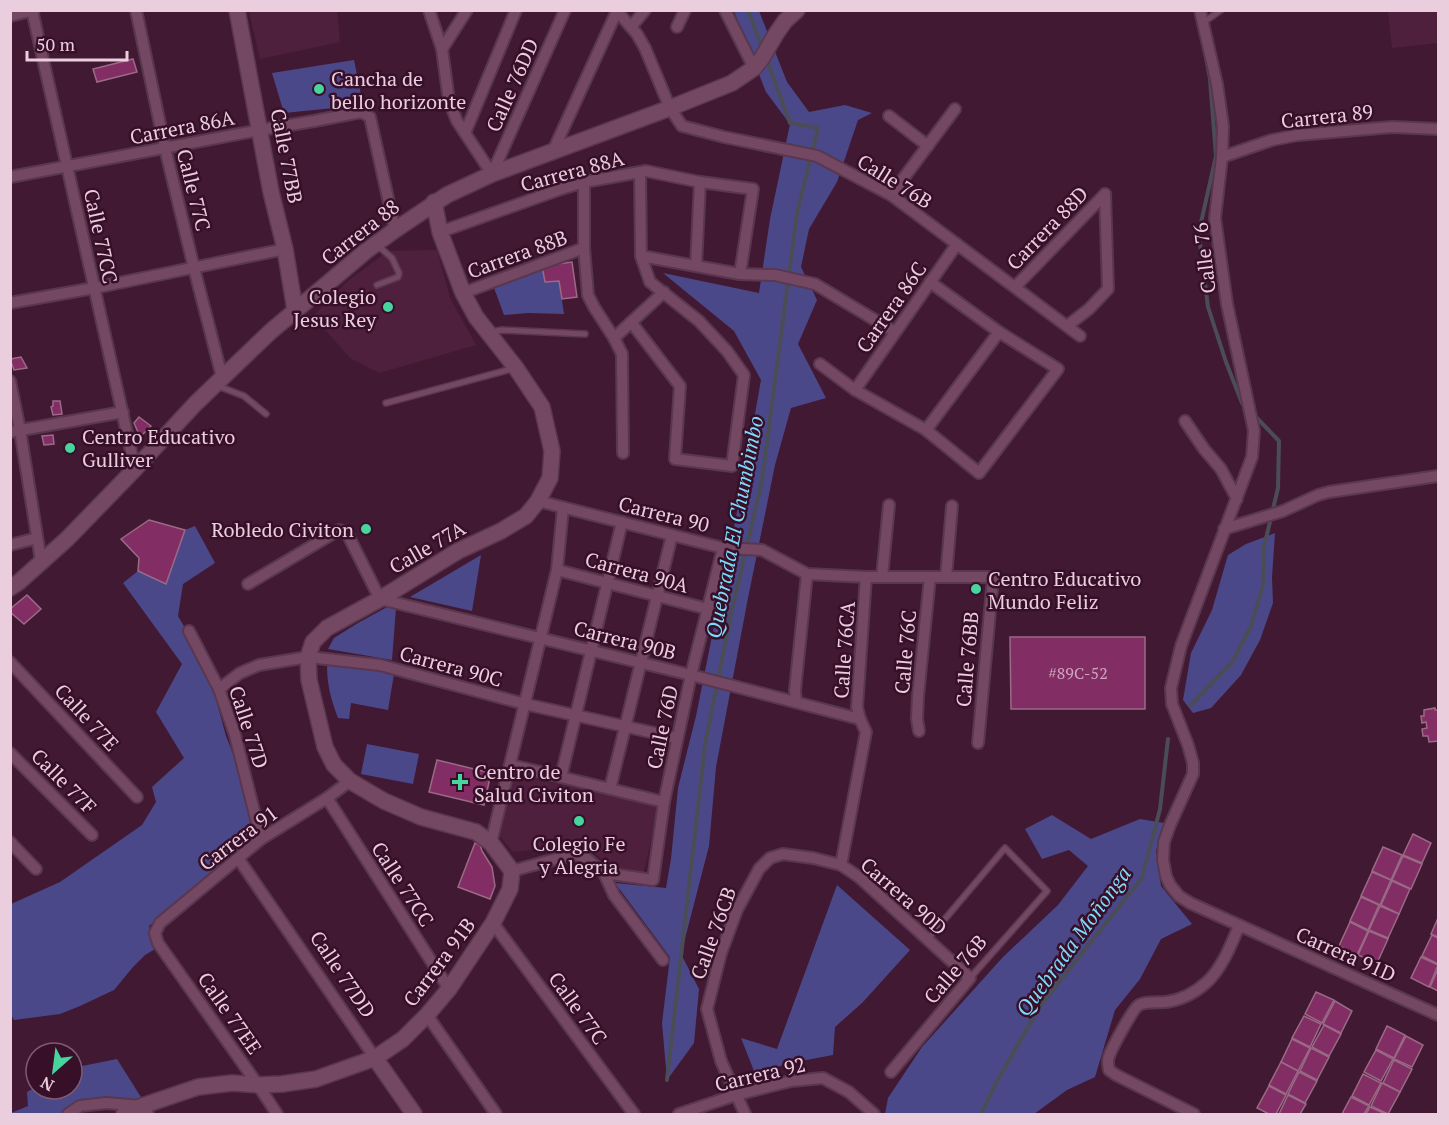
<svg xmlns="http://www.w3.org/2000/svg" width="1449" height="1125" font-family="'PT Serif',serif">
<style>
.built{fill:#4f203e}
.green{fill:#4b4889}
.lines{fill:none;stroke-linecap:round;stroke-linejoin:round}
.stream{stroke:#4a4d56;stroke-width:4}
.building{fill:#822e65;stroke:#9a6a86;stroke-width:1.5}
.lane-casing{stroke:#59374e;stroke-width:8}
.street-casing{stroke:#59374e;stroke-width:14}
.secondary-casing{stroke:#59374e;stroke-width:18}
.lane{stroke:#744763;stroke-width:5}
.street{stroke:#744763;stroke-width:10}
.secondary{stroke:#744763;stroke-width:15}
.poi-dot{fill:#48d49d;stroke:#370f29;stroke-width:2}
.labels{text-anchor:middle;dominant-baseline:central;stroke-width:5;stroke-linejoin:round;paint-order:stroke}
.number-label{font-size:16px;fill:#d0a6c0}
.poi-label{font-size:20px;fill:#eacede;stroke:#370f29;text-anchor:start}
.street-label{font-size:20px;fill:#eacede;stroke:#370f29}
.water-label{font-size:21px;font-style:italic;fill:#7fd9f9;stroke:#370f29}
</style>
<rect width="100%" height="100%" fill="#421933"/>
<g class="built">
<polygon points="249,11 337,11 340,42 260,59"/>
<polygon points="1388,11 1438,11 1438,43 1392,48"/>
<polygon points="437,250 450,298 476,345 379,373 350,358 313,316 348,281 388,251"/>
<polygon points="514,774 659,807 643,875 612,868 584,844 513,852 500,836"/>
</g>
<g class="green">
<polygon points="734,11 759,11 787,82 809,112 845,105 872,113 858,120 837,182 809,229 801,267 817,300 798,344 826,398 791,408 775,465 748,598 716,767 709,846 681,954 699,989 694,1043 667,1080 662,1023 670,957 615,883 666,888 671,859 678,788 696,716 742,487 761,380 734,331 663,273 759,293 770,219 790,124 766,92"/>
<polygon points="354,60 363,105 284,113 272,73"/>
<polygon points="542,266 545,282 559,281 564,314 528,313 504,315 493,285"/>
<polygon points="195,526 215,563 183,584 178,616 203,659 214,692 226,736 237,764 254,837 149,926 155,949 145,955 133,967 114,990 80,1006 60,1014 14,1020 11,1015 11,904 60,882 142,825 156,802 152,787 184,758 156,712 182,664 123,583 138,571 166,584 185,530"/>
<polygon points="1275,533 1272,577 1273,603 1260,640 1241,675 1211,708 1193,713 1183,700 1191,653 1212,610 1228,555 1246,544"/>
<polygon points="481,555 472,611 410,597"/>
<polygon points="389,606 396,608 392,660 328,649 334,638 358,623"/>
<path d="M327 664 359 667 394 674 388 710 351 703 349 719 338 718C331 699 327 686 327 664Z"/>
<polygon points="367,744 419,754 413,784 361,774"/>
<polygon points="1052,815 1091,839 1140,819 1164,823 1156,851 1161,886 1192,924 1161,939 1140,979 1115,1010 1095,1077 1067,1090 1034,1114 885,1114 888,1098 922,1047 1003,957 1058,905 1088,866 1069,850 1042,859 1025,829"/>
<polygon points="837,885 910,950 863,1002 835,1027 833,1055 785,1064 756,1076 741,1038 777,1049"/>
<polygon points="117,1059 144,1102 79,1102 61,1114 11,1114 11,1113 28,1106 27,1092 36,1087 36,1089 72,1089 72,1068"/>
</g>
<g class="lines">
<g class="stream">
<polyline points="748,10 762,47"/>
<polyline points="1206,58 1210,79 1216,156 1200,227 1200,244 1208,307 1226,362 1242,403 1245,406"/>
<polyline points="1191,705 1233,661 1251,626 1263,585 1264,547 1278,488 1279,441 1255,416"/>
<polyline points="667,1080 705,745 731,614 762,481 797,213 818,128 790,123 767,60"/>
<polyline points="981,1114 995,1085 1040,1006 1142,878 1160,809 1168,739"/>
</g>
</g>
<g class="building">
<polygon points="133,59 137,72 97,82 93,69"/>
<polygon points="572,262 577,297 562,299 559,281 545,282 542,266"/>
<polygon points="21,357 27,368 14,370 10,359"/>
<polygon points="53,401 60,401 62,414 53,415 51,407 53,406"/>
<polygon points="139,417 151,426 140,437 134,423"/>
<polygon points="53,435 54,444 44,445 42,436"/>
<polygon points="149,520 185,530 166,584 138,571 139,558 121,539"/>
<polygon points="27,595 41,609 24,624 10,612 10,609"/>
<polygon points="1010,637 1145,637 1145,709 1011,709"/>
<polygon points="1435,708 1435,710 1438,710 1438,741 1429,742 1428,736 1423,736 1422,729 1427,728 1426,722 1422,723 1421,716 1424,716 1424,710"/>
<polygon points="437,760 491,773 484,805 429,792"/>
<polygon points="1413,834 1431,843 1422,863 1403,855"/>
<polygon points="475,843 480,845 482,851 492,867 495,886 490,899 458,887"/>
<polygon points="1383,847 1402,855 1391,880 1372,871"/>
<polygon points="1403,856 1422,864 1411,889 1392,880"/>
<polygon points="1372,872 1391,880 1380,905 1361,896"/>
<polygon points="1392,881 1410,889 1399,914 1381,905"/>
<polygon points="1361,897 1379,905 1368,930 1350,921"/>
<polygon points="1380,906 1399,914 1388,938 1369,930"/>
<polygon points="1438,918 1438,937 1431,934"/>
<polygon points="1350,922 1368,931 1357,955 1339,946"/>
<polygon points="1369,931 1388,939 1377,963 1358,955"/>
<polygon points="1432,935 1438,938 1438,964 1422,956"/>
<polygon points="1421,957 1438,965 1429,987 1411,978"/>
<polygon points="1438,969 1438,991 1430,987"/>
<polygon points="1316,992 1334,1000 1322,1023 1305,1014"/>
<polygon points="1335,1001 1352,1011 1341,1033 1323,1024"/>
<polygon points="1304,1016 1321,1024 1310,1047 1292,1038"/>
<polygon points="1324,1025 1341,1034 1329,1056 1312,1047"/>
<polygon points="1387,1026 1405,1035 1394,1058 1376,1049"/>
<polygon points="1406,1036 1423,1045 1412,1067 1394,1059"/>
<polygon points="1292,1039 1310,1048 1298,1071 1281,1062"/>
<polygon points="1311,1048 1329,1057 1317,1080 1300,1071"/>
<polygon points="1376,1050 1393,1059 1381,1081 1364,1072"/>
<polygon points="1394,1060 1412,1069 1400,1092 1383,1083"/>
<polygon points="1281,1062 1298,1071 1286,1094 1269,1085"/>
<polygon points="1299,1072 1317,1081 1305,1103 1288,1094"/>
<polygon points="1363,1074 1381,1083 1369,1105 1352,1096"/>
<polygon points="1382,1083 1400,1092 1388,1114 1371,1106"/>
<polygon points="1269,1086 1286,1095 1276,1114 1269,1114 1257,1108"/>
<polygon points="1288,1095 1306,1104 1300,1114 1279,1114"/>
<polygon points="1351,1097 1369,1106 1364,1114 1342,1114"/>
<polygon points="1370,1107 1386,1114 1366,1114"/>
</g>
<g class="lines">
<defs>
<g id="lane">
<polyline points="1204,22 1221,10"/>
<polyline points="377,285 398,277 399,273 392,258 377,245"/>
<polyline points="491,332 502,330 585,334"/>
<polyline points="218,386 244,396 266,414"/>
<polyline points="386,403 515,368"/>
<polyline points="928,939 1005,848 1047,891 970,978"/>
</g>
<g id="street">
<polyline points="32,10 135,469"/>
<polyline points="136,10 165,148 194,268 222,377"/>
<polyline points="429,10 442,49 449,101 457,121 492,174 565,10"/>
<polyline points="616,10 637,34 645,48 670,108 682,126 724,137 817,156 891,195 1080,336"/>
<polyline points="725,10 754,68"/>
<polyline points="1200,10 1217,84 1223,126 1222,157 1215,218 1227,304 1254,431 1252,457 1181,646 1171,688 1172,704 1188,745 1193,763 1193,774 1170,825 1164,842 1163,860 1166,876 1170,885 1179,896 1190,903 1438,1015"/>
<polyline points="10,16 34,10"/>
<polyline points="631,27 645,10"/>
<polyline points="677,27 685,10"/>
<polyline points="442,49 467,10"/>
<polyline points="889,116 928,146"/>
<polyline points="465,133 516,10"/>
<polyline points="553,151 617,11"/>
<polyline points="1222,157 1272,140 1298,135 1392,127 1438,129"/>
<polyline points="10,177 260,130 314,121 361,112 370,117 395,230"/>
<polyline points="584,182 584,248 588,295 594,307 614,338 622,354 623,453"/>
<polyline points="891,195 955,109"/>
<polyline points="440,232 561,189 584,182 646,171 700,182 753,189 740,274"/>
<polyline points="641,256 740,274 775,275 815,284 895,332"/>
<polyline points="696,266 700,182"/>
<polyline points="1015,287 1105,194"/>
<polyline points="463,293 584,248"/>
<polyline points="10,303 94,288 285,249"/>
<polyline points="631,322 680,386 675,459 732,466 744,375 727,351 699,321 650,282 641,256 640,172"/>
<polyline points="1067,326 1089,309 1108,289 1105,194"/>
<polyline points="614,338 664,292"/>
<polyline points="820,364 855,390 926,430 979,473 1058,369 999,332 930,282"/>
<polyline points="10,381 20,430 41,561"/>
<polyline points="855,390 957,244"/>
<polyline points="1185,421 1204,449 1221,469 1237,499"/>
<polyline points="926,430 999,332"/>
<polyline points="10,432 123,412"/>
<polyline points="538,501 723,548 762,550 807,574 866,577 987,577 993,578 978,743"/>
<polyline points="1224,529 1283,511 1318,495 1329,492 1438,476"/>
<polyline points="10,545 37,538"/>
<polyline points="557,570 708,609"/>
<polyline points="882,577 889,505"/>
<polyline points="946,577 952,506"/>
<polyline points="248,584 339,530 344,531 348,535 380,599 691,675 860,719"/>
<polyline points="189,631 219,689 235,735 261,839"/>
<polyline points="10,662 137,797"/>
<polyline points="219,689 240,673 259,665 308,657 380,665 525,704 677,738"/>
<polyline points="796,702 795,690 807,574"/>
<polyline points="919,731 917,719 918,696 930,577"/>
<polyline points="10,753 92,835"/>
<polyline points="511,765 664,802"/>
<polyline points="561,777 622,522"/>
<polyline points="610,789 672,535"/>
<polyline points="327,798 449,989"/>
<polyline points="10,842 36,869"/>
<polyline points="491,843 557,570 563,508"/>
<polyline points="238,858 375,1058"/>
<polyline points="841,865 866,732 860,719 857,707 866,577"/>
<polyline points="512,871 574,854 586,858 604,873 653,880 664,802 691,675 723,548"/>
<polyline points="604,873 614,895 663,960"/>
<polyline points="493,923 634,1114"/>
<polyline points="427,1015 496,1114"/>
<polyline points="68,1114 80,1106 106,1103 142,1106 148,1114"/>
<polyline points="277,1114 258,1085 158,943 155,933 160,923 261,839 327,798 350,781"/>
<polyline points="679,1114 736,1095 791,1081 823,1078 849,1092 874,1114"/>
<polyline points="745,1114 721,1061 707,1009 721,953 737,910 759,869 770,858 783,854 813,858 841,865 859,877 970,978 891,1072"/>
<path d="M1194 1114 1116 1075 1109 1070C1108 1065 1107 1061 1109 1056 1112 1048 1133 1008 1139 1005 1147 1001 1157 1003 1166 1002 1181 1000 1196 992 1207 982 1222 968 1231 945 1239 926"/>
</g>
<g id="secondary">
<polyline points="237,10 271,192 285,249 295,310"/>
<polyline points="10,588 19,582 67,539 135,469 195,404 270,332 366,251 395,230 447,195 492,174 670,108 732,83 754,68 762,58 776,34 785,21 797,10"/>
<polyline points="375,1058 414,1114"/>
<polyline points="124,1114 142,1106 198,1087 232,1083 258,1085 282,1084 316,1079 375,1058 403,1039 427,1015 449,989 493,923 510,889 512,871 491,843 476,832 421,817 384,801 350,781 334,765 325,747 309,680 308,657 313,642 327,628 380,599 458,551 501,531 526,516 538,501 550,478 552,451 542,407 516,368 476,317 463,293 440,232 434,202"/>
</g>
</defs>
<use href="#lane" class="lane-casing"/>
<use href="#street" class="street-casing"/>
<use href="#secondary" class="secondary-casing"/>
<use href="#lane" class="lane"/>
<use href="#street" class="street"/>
<use href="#secondary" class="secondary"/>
</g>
<g class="poi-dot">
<circle cx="319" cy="89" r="6"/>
<circle cx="388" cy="307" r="6"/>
<circle cx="70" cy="448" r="6"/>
<circle cx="366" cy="529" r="6"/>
<circle cx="976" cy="589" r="6"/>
<path d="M457 773h6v6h6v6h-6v6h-6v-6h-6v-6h6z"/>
<circle cx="579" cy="821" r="6"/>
</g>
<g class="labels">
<g class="number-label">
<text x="1078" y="673">#89C-52</text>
</g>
<g class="poi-label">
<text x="331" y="78">Cancha de<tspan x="331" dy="23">bello horizonte</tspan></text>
<text x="376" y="296" text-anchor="end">Colegio<tspan x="376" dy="23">Jesus Rey</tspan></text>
<text x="82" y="436">Centro Educativo<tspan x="82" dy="23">Gulliver</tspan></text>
<text x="354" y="529" text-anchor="end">Robledo Civiton</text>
<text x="988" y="578">Centro Educativo<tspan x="988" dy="23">Mundo Feliz</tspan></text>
<text x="474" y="771">Centro de<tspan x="474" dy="23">Salud Civiton</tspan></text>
<text x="579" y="843" text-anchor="middle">Colegio Fe<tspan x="579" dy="23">y Alegria</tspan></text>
</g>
<g class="street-label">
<text transform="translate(512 85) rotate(-66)">Calle 76DD</text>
<text transform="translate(1327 116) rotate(-6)">Carrera 89</text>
<text transform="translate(182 127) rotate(-11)">Carrera 86A</text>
<text transform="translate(287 156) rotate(79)">Calle 77BB</text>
<text transform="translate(572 171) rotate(-15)">Carrera 88A</text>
<text transform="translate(895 181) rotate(32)">Calle 76B</text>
<text transform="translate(194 190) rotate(76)">Calle 77C</text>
<text transform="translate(1047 228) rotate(-46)">Carrera 88D</text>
<text transform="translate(360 232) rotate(-38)">Carrera 88</text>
<text transform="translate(101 236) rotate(78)">Calle 77CC</text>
<text transform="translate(517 254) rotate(-20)">Carrera 88B</text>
<text transform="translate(1204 258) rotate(-97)">Calle 76</text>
<text transform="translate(891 307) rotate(-55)">Carrera 86C</text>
<text transform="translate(664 514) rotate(14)">Carrera 90</text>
<text transform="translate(427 547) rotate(-30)">Calle 77A</text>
<text transform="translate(637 572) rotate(15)">Carrera 90A</text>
<text transform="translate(625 640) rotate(14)">Carrera 90B</text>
<text transform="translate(844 650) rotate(-86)">Calle 76CA</text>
<text transform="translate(905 652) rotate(-85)">Calle 76C</text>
<text transform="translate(967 659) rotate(-85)">Calle 76BB</text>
<text transform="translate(451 666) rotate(15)">Carrera 90C</text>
<text transform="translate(87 717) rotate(47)">Calle 77E</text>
<text transform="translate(249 727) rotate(72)">Calle 77D</text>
<text transform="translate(662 727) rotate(-78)">Calle 76D</text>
<text transform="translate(64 781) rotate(45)">Calle 77F</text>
<text transform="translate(238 838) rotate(-37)">Carrera 91</text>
<text transform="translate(403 884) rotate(57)">Calle 77CC</text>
<text transform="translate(904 896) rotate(41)">Carrera 90D</text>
<text transform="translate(713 933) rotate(-70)">Calle 76CB</text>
<text transform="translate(1346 954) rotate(24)">Carrera 91D</text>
<text transform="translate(439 962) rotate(-53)">Carrera 91B</text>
<text transform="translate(955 969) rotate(-49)">Calle 76B</text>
<text transform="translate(343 974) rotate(56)">Calle 77DD</text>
<text transform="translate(578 1008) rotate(54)">Calle 77C</text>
<text transform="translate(230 1013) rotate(55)">Calle 77EE</text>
<text transform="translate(760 1074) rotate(-13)">Carrera 92</text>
</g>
<g class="water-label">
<text transform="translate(734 527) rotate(-79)">Quebrada El Chumbimbo</text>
<text transform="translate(1073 941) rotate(-54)">Quebrada Moñonga</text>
</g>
</g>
<rect width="1449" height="1125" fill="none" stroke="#eacede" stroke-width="24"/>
<g transform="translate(54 1071) rotate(208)"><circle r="28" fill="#370f29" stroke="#7f5b71" stroke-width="1.5"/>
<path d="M0-4.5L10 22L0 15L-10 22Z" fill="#48d49d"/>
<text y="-9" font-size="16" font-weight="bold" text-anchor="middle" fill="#eacede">N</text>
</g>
<path d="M27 51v9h100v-9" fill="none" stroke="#eacede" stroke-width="3"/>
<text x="36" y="51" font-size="18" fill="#eacede" stroke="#370f29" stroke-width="4.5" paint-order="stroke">50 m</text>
</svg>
